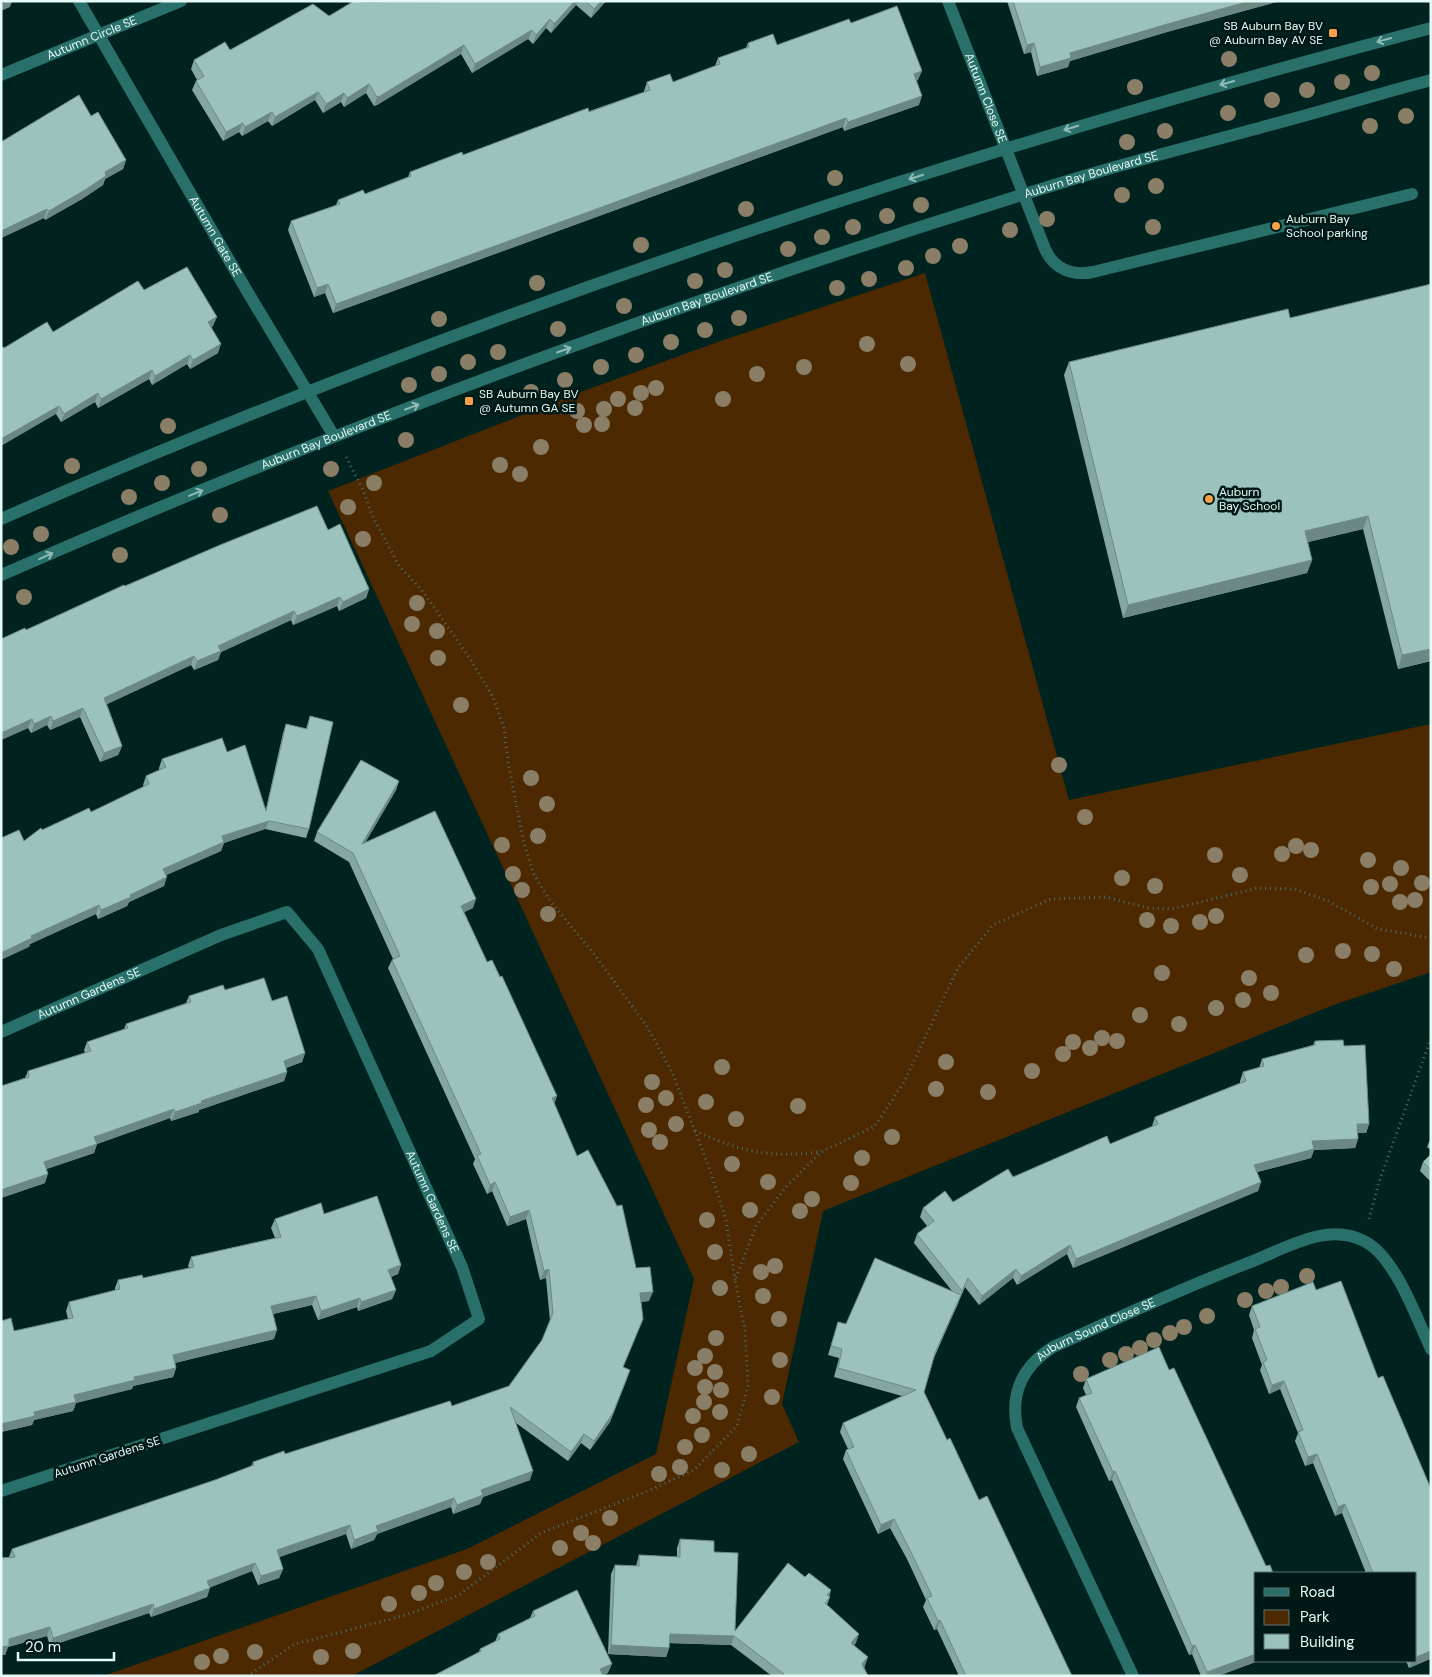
<svg xmlns="http://www.w3.org/2000/svg" width="1432" height="1677" font-family="'DM Sans',sans-serif">
<style>
.green{fill:#4c2900}
.lines{fill:none;stroke-linecap:round;stroke-linejoin:round}
.path{stroke:#4e6c69;stroke-width:3;stroke-dasharray:1 4;stroke-linecap:butt}
.minor{stroke:#287069;stroke-width:12}
.tree{fill:#8a7f66}
.wall{fill:#85a7a3}
.shaded-wall{fill:#6c8884}
.building{fill:#9bc2bd;stroke:#6c8884}
.oneway{stroke:#90bbb7}
.poi-dot{fill:#f7a149;stroke:#001816;stroke-width:2}
.labels{text-anchor:middle;dominant-baseline:central;stroke-width:5;stroke-linejoin:round;paint-order:stroke}
.poi-label{font-size:12px;fill:#e5f9f6;stroke:#001816;text-anchor:start}
.street-label{font-size:12px;fill:#e5f9f6;stroke:#001816}
</style>
<rect width="100%" height="100%" fill="#002320"/>
<polygon class="green" points="925,273 1069,800 1431,724 1431,972 1331,1006 823,1211 782,1404 799,1442 352,1676 103,1676 467,1549 656,1454 694,1279 328,491 586,390 723,340"/>
<g class="lines">
<g class="path">
<polyline points="346,457 362,488 373,517 399,566 421,589 471,660 493,697 504,729 509,767 523,839 533,873 550,901 594,954 648,1028 672,1072 709,1167 726,1220 735,1280"/>
<path d="M695 1131C743 1152 767 1158 820 1152"/>
<polyline points="1369,1219 1379,1182 1431,1038"/>
<polyline points="247,1676 295,1644 406,1615 459,1595 541,1533 648,1491 694,1470 737,1426 748,1386 745,1331 735,1280 756,1226 786,1187 821,1152 875,1126 904,1082 958,968 993,925 1051,899 1106,897 1148,908 1172,909 1258,888 1295,889 1328,901 1378,929 1431,938"/>
</g>
<g class="minor">
<path id="s1" d="M79 1 247 291 334 436"/>
<path id="s2" d="M948 1 1045 249C1054 269 1072 276 1093 272L1412 194"/>
<path id="s3" d="M1 75 181 1"/>
<path d="M1 519C463 317 943 156 1431 28"/>
<path id="s4" d="M1 575C347 424 703 292 1064 182 1132 161 1201 144 1270 125 1324 111 1377 94 1431 80"/>
<path id="s5" d="M1 1032 221 935 287 912 318 949 462 1267 479 1319 431 1351 1 1491"/>
<path id="s6" d="M1133 1676 1017 1428C1010 1392 1023 1366 1053 1347 1118 1318 1182 1288 1248 1263 1271 1254 1295 1241 1319 1236 1334 1233 1350 1234 1364 1241 1395 1256 1416 1317 1431 1349"/>
</g>
</g>
<g class="tree">
<circle cx="1229" cy="59" r="8"/>
<circle cx="1372" cy="73" r="8"/>
<circle cx="1342" cy="82" r="8"/>
<circle cx="1135" cy="87" r="8"/>
<circle cx="1307" cy="90" r="8"/>
<circle cx="1272" cy="100" r="8"/>
<circle cx="1228" cy="113" r="8"/>
<circle cx="1406" cy="116" r="8"/>
<circle cx="1370" cy="126" r="8"/>
<circle cx="1165" cy="131" r="8"/>
<circle cx="1127" cy="142" r="8"/>
<circle cx="835" cy="178" r="8"/>
<circle cx="1156" cy="186" r="8"/>
<circle cx="1122" cy="195" r="8"/>
<circle cx="921" cy="205" r="8"/>
<circle cx="746" cy="209" r="8"/>
<circle cx="887" cy="216" r="8"/>
<circle cx="1047" cy="219" r="8"/>
<circle cx="853" cy="227" r="8"/>
<circle cx="1153" cy="227" r="8"/>
<circle cx="1010" cy="230" r="8"/>
<circle cx="822" cy="237" r="8"/>
<circle cx="641" cy="245" r="8"/>
<circle cx="960" cy="246" r="8"/>
<circle cx="788" cy="249" r="8"/>
<circle cx="933" cy="256" r="8"/>
<circle cx="906" cy="268" r="8"/>
<circle cx="725" cy="270" r="8"/>
<circle cx="869" cy="279" r="8"/>
<circle cx="695" cy="281" r="8"/>
<circle cx="537" cy="283" r="8"/>
<circle cx="837" cy="288" r="8"/>
<circle cx="624" cy="306" r="8"/>
<circle cx="739" cy="318" r="8"/>
<circle cx="439" cy="319" r="8"/>
<circle cx="558" cy="329" r="8"/>
<circle cx="705" cy="330" r="8"/>
<circle cx="671" cy="342" r="8"/>
<circle cx="867" cy="344" r="8"/>
<circle cx="498" cy="352" r="8"/>
<circle cx="636" cy="355" r="8"/>
<circle cx="468" cy="362" r="8"/>
<circle cx="908" cy="364" r="8"/>
<circle cx="601" cy="367" r="8"/>
<circle cx="804" cy="367" r="8"/>
<circle cx="439" cy="374" r="8"/>
<circle cx="757" cy="374" r="8"/>
<circle cx="565" cy="380" r="8"/>
<circle cx="409" cy="385" r="8"/>
<circle cx="656" cy="388" r="8"/>
<circle cx="531" cy="392" r="8"/>
<circle cx="641" cy="393" r="8"/>
<circle cx="618" cy="399" r="8"/>
<circle cx="723" cy="399" r="8"/>
<circle cx="635" cy="408" r="8"/>
<circle cx="604" cy="409" r="8"/>
<circle cx="577" cy="411" r="8"/>
<circle cx="602" cy="424" r="8"/>
<circle cx="584" cy="425" r="8"/>
<circle cx="168" cy="426" r="8"/>
<circle cx="406" cy="440" r="8"/>
<circle cx="541" cy="447" r="8"/>
<circle cx="500" cy="465" r="8"/>
<circle cx="72" cy="466" r="8"/>
<circle cx="199" cy="469" r="8"/>
<circle cx="331" cy="469" r="8"/>
<circle cx="520" cy="474" r="8"/>
<circle cx="162" cy="483" r="8"/>
<circle cx="374" cy="483" r="8"/>
<circle cx="129" cy="497" r="8"/>
<circle cx="348" cy="507" r="8"/>
<circle cx="220" cy="515" r="8"/>
<circle cx="41" cy="534" r="8"/>
<circle cx="363" cy="539" r="8"/>
<circle cx="11" cy="547" r="8"/>
<circle cx="120" cy="555" r="8"/>
<circle cx="24" cy="597" r="8"/>
<circle cx="417" cy="603" r="8"/>
<circle cx="412" cy="624" r="8"/>
<circle cx="437" cy="631" r="8"/>
<circle cx="438" cy="658" r="8"/>
<circle cx="461" cy="705" r="8"/>
<circle cx="1059" cy="765" r="8"/>
<circle cx="531" cy="778" r="8"/>
<circle cx="547" cy="804" r="8"/>
<circle cx="1085" cy="817" r="8"/>
<circle cx="538" cy="836" r="8"/>
<circle cx="502" cy="845" r="8"/>
<circle cx="1296" cy="846" r="8"/>
<circle cx="1311" cy="850" r="8"/>
<circle cx="1282" cy="854" r="8"/>
<circle cx="1215" cy="855" r="8"/>
<circle cx="1368" cy="860" r="8"/>
<circle cx="1401" cy="868" r="8"/>
<circle cx="513" cy="874" r="8"/>
<circle cx="1240" cy="875" r="8"/>
<circle cx="1122" cy="878" r="8"/>
<circle cx="1422" cy="883" r="8"/>
<circle cx="1390" cy="884" r="8"/>
<circle cx="1155" cy="886" r="8"/>
<circle cx="1371" cy="887" r="8"/>
<circle cx="522" cy="890" r="8"/>
<circle cx="1415" cy="900" r="8"/>
<circle cx="1400" cy="902" r="8"/>
<circle cx="548" cy="914" r="8"/>
<circle cx="1216" cy="916" r="8"/>
<circle cx="1147" cy="920" r="8"/>
<circle cx="1200" cy="922" r="8"/>
<circle cx="1171" cy="926" r="8"/>
<circle cx="1343" cy="951" r="8"/>
<circle cx="1372" cy="954" r="8"/>
<circle cx="1306" cy="955" r="8"/>
<circle cx="1394" cy="969" r="8"/>
<circle cx="1162" cy="973" r="8"/>
<circle cx="1249" cy="978" r="8"/>
<circle cx="1271" cy="993" r="8"/>
<circle cx="1243" cy="1000" r="8"/>
<circle cx="1216" cy="1008" r="8"/>
<circle cx="1140" cy="1015" r="8"/>
<circle cx="1179" cy="1024" r="8"/>
<circle cx="1102" cy="1038" r="8"/>
<circle cx="1117" cy="1041" r="8"/>
<circle cx="1073" cy="1042" r="8"/>
<circle cx="1090" cy="1048" r="8"/>
<circle cx="1063" cy="1054" r="8"/>
<circle cx="946" cy="1062" r="8"/>
<circle cx="722" cy="1067" r="8"/>
<circle cx="1032" cy="1071" r="8"/>
<circle cx="652" cy="1082" r="8"/>
<circle cx="936" cy="1089" r="8"/>
<circle cx="988" cy="1092" r="8"/>
<circle cx="666" cy="1098" r="8"/>
<circle cx="706" cy="1102" r="8"/>
<circle cx="646" cy="1105" r="8"/>
<circle cx="798" cy="1106" r="8"/>
<circle cx="736" cy="1119" r="8"/>
<circle cx="676" cy="1124" r="8"/>
<circle cx="649" cy="1130" r="8"/>
<circle cx="892" cy="1137" r="8"/>
<circle cx="660" cy="1142" r="8"/>
<circle cx="862" cy="1158" r="8"/>
<circle cx="732" cy="1164" r="8"/>
<circle cx="768" cy="1182" r="8"/>
<circle cx="851" cy="1183" r="8"/>
<circle cx="812" cy="1199" r="8"/>
<circle cx="750" cy="1210" r="8"/>
<circle cx="800" cy="1211" r="8"/>
<circle cx="707" cy="1220" r="8"/>
<circle cx="715" cy="1252" r="8"/>
<circle cx="775" cy="1266" r="8"/>
<circle cx="761" cy="1272" r="8"/>
<circle cx="1307" cy="1276" r="8"/>
<circle cx="1281" cy="1287" r="8"/>
<circle cx="720" cy="1288" r="8"/>
<circle cx="1266" cy="1291" r="8"/>
<circle cx="763" cy="1296" r="8"/>
<circle cx="1245" cy="1300" r="8"/>
<circle cx="1207" cy="1316" r="8"/>
<circle cx="779" cy="1319" r="8"/>
<circle cx="1184" cy="1327" r="8"/>
<circle cx="1170" cy="1333" r="8"/>
<circle cx="716" cy="1338" r="8"/>
<circle cx="1154" cy="1340" r="8"/>
<circle cx="1140" cy="1348" r="8"/>
<circle cx="1126" cy="1354" r="8"/>
<circle cx="705" cy="1356" r="8"/>
<circle cx="780" cy="1360" r="8"/>
<circle cx="1110" cy="1360" r="8"/>
<circle cx="695" cy="1368" r="8"/>
<circle cx="715" cy="1372" r="8"/>
<circle cx="1081" cy="1374" r="8"/>
<circle cx="705" cy="1387" r="8"/>
<circle cx="721" cy="1390" r="8"/>
<circle cx="772" cy="1397" r="8"/>
<circle cx="704" cy="1402" r="8"/>
<circle cx="720" cy="1412" r="8"/>
<circle cx="693" cy="1416" r="8"/>
<circle cx="702" cy="1435" r="8"/>
<circle cx="685" cy="1447" r="8"/>
<circle cx="749" cy="1454" r="8"/>
<circle cx="680" cy="1467" r="8"/>
<circle cx="722" cy="1470" r="8"/>
<circle cx="659" cy="1474" r="8"/>
<circle cx="610" cy="1518" r="8"/>
<circle cx="581" cy="1533" r="8"/>
<circle cx="593" cy="1543" r="8"/>
<circle cx="560" cy="1548" r="8"/>
<circle cx="488" cy="1562" r="8"/>
<circle cx="464" cy="1572" r="8"/>
<circle cx="436" cy="1583" r="8"/>
<circle cx="419" cy="1593" r="8"/>
<circle cx="389" cy="1604" r="8"/>
<circle cx="353" cy="1651" r="8"/>
<circle cx="255" cy="1652" r="8"/>
<circle cx="221" cy="1656" r="8"/>
<circle cx="321" cy="1657" r="8"/>
<circle cx="202" cy="1662" r="8"/>
</g>
<g class="wall">
<polygon points="363,1 606,1 591,18 576,5 551,33 546,28 533,44 528,39 472,73 461,54 377,105 374,106 366,93 344,107 341,102 323,113 315,100 272,126 268,121 242,136 239,132 223,141 192,90 196,81 197,80 191,69 194,60 230,50 329,16"/>
<polygon points="1007,1 1280,1 1167,32 1070,61 1068,67 1037,76 1031,52 1024,54"/>
<polygon points="851,23 918,80 916,81 919,105 844,131 843,127 333,313 325,293 314,297 288,230 291,221 336,205 338,200 365,194 408,177 410,172 463,155 644,92 644,91 647,82 673,82 715,66 718,58 746,48 748,43 777,45"/>
<polygon points="91,116 126,160 123,169 105,179 103,185 82,199 45,220 44,218 1,238 1,142"/>
<polygon points="144,290 213,326 211,327 218,353 190,369 187,364 152,385 149,379 98,408 95,402 61,422 56,414 4,348 53,332"/>
<polygon points="1290,318 1431,661 1398,669 1363,529 1308,542 1312,560 1307,573 1123,618 1064,375 1069,362"/>
<polygon points="328,530 369,589 366,598 339,611 337,606 293,625 291,620 221,652 218,660 194,670 191,665 107,704 122,746 118,755 100,762 80,717 50,730 47,725 31,733 28,728 1,740 1,639 26,630 125,586"/>
<polygon points="310,716 309,829 306,838 265,829 224,843 221,851 166,875 164,886 129,902 127,906 98,919 96,914 30,944 29,947 24,841 42,830 91,812 144,787 143,785 146,776 159,770 159,768 162,759 227,752 266,809 283,733 286,724 306,729"/>
<polygon points="399,781 396,790 365,843 473,908 464,912 554,1104 577,1156 636,1268 649,1301 641,1302 623,1367 627,1379 610,1422 590,1450 581,1443 568,1461 516,1423 530,1480 483,1497 480,1504 453,1514 451,1507 377,1534 374,1540 351,1549 346,1534 279,1557 283,1569 279,1578 258,1585 252,1571 210,1587 207,1597 151,1617 149,1613 50,1646 47,1636 8,1647 5,1655 1,1655 1,1558 9,1557 12,1549 215,1480 251,1467 253,1462 285,1454 452,1406 509,1386 542,1340 550,1321 546,1278 540,1280 526,1219 507,1226 492,1191 487,1194 473,1164 475,1159 388,968 392,960 393,959 349,862 314,841 317,832"/>
<polygon points="225,990 272,1001 305,1053 302,1062 286,1068 287,1072 284,1081 199,1110 199,1112 171,1121 170,1118 97,1144 94,1153 46,1169 45,1183 1,1198 1,1086 25,1078 28,1071 85,1053 84,1050 87,1042 124,1029 126,1024 186,1003 189,996"/>
<polygon points="1315,1041 1344,1046 1369,1124 1366,1133 1358,1133 1358,1139 1355,1148 1314,1150 1311,1158 1257,1172 1261,1182 1258,1191 1073,1268 1067,1254 1017,1285 1013,1278 979,1305 965,1287 934,1358 924,1392 947,1440 1072,1676 959,1676 937,1629 934,1630 923,1607 926,1600 907,1559 890,1528 878,1534 843,1459 846,1450 848,1449 840,1432 843,1423 902,1396 834,1377 839,1358 828,1355 838,1322 846,1324 952,1291 914,1243 917,1234 927,1226 920,1217 923,1208 953,1202 1013,1177 1110,1144 1152,1127 1152,1126 1155,1117 1240,1083 1240,1081 1243,1072 1259,1068 1262,1059 1313,1045"/>
<polygon points="1431,1137 1431,1150 1427,1147"/>
<polygon points="1431,1154 1431,1182 1420,1171 1423,1162"/>
<polygon points="324,1214 401,1265 398,1274 391,1277 396,1290 392,1299 358,1311 357,1307 318,1320 312,1305 273,1314 274,1339 175,1363 176,1368 173,1377 133,1386 132,1389 76,1403 73,1411 34,1420 32,1425 1,1432 1,1321 14,1331 68,1319 66,1311 69,1302 115,1290 115,1288 118,1280 143,1278 189,1268 188,1266 191,1257 275,1238 271,1228 275,1219"/>
<polygon points="1316,1290 1378,1378 1431,1489 1431,1662 1430,1659 1409,1668 1406,1661 1416,1661 1416,1573 1366,1573 1342,1513 1335,1516 1313,1463 1305,1466 1295,1441 1298,1433 1280,1389 1269,1394 1260,1370 1262,1365 1252,1338 1254,1330 1249,1315 1252,1306"/>
<polygon points="1086,1379 1256,1661 1258,1661 1218,1676 1201,1676 1192,1654 1189,1655 1112,1480 1109,1481 1076,1407 1079,1398 1086,1395 1083,1388"/>
<polygon points="680,1539 714,1552 735,1631 805,1577 831,1590 829,1597 830,1597 827,1605 856,1643 854,1645 865,1666 864,1667 868,1676 772,1676 731,1645 669,1643 669,1648 666,1657 608,1654 611,1574 615,1565 636,1566 639,1555 677,1557 677,1548"/>
<polygon points="533,1611 608,1673 603,1675 479,1652 480,1649 495,1642 498,1634 530,1618"/>
</g>
<g class="shaded-wall">
<polygon points="6,1 12,1 10,7 1,11 1,4"/>
<polygon points="575,1 578,1 576,5 551,33 554,24"/>
<polygon points="601,1 606,1 591,18 594,9"/>
<polygon points="1250,1 1280,1 1167,32 1070,61 1068,67 1037,76 1040,67 1070,53 1171,23"/>
<polygon points="550,19 546,28 533,44 536,35"/>
<polygon points="532,30 528,39 472,73 475,64"/>
<polygon points="1034,43 1031,52 1024,54 1027,45"/>
<polygon points="464,45 461,54 377,105 374,106 377,97"/>
<polygon points="922,71 918,80 911,83 914,74"/>
<polygon points="369,84 366,93 344,107 347,98"/>
<polygon points="318,92 315,100 272,126 275,117"/>
<polygon points="344,93 341,102 323,113 326,104"/>
<polygon points="922,96 919,105 844,131 848,122"/>
<polygon points="272,112 268,121 242,136 245,127"/>
<polygon points="846,118 843,127 333,313 336,304"/>
<polygon points="243,123 239,132 223,141 226,132"/>
<polygon points="126,160 123,169 105,179 103,185 82,199 45,220 49,211 105,172"/>
<polygon points="47,209 44,218 1,238 1,231"/>
<polygon points="328,284 325,293 314,297 317,288"/>
<polygon points="217,317 213,326 205,331 208,322"/>
<polygon points="221,344 218,353 190,369 193,360"/>
<polygon points="190,355 187,364 152,385 155,376"/>
<polygon points="152,370 149,379 98,408 101,399"/>
<polygon points="98,393 95,402 61,422 64,414"/>
<polygon points="59,406 56,414 1,446 1,439"/>
<polygon points="1368,516 1363,529 1300,544 1305,531"/>
<polygon points="1312,560 1307,573 1123,618 1128,605"/>
<polygon points="369,589 366,598 339,611 343,602"/>
<polygon points="340,597 337,606 293,625 297,616"/>
<polygon points="294,611 291,620 221,652 218,660 194,670 197,661 218,646"/>
<polygon points="1431,649 1431,661 1398,669 1402,655"/>
<polygon points="194,656 191,665 101,707 104,698"/>
<polygon points="83,708 80,717 50,730 53,721"/>
<polygon points="51,716 47,725 31,733 34,724"/>
<polygon points="32,719 28,728 1,740 1,733"/>
<polygon points="122,746 118,755 100,762 104,753"/>
<polygon points="399,781 396,790 359,853 362,844"/>
<polygon points="269,821 265,829 224,843 221,851 160,878 163,869 222,836"/>
<polygon points="167,877 164,886 129,902 127,906 98,919 101,910 130,895"/>
<polygon points="476,899 473,908 458,915 461,906"/>
<polygon points="99,905 96,914 30,944 29,947 1,960 1,953 31,936"/>
<polygon points="305,1053 302,1062 280,1070 284,1061"/>
<polygon points="287,1072 284,1081 199,1110 199,1112 171,1121 175,1112 201,1101"/>
<polygon points="557,1096 554,1105 552,1098"/>
<polygon points="174,1109 170,1118 91,1146 94,1137"/>
<polygon points="1357,1124 1369,1124 1366,1133 1354,1133"/>
<polygon points="1358,1139 1355,1148 1314,1150 1311,1158 1250,1174 1254,1165 1312,1141"/>
<polygon points="97,1144 94,1153 41,1171 44,1162"/>
<polygon points="48,1174 45,1183 1,1198 1,1190"/>
<polygon points="495,1182 492,1191 487,1194 490,1185"/>
<polygon points="1261,1182 1258,1191 1073,1268 1076,1259"/>
<polygon points="529,1210 526,1219 507,1226 510,1217"/>
<polygon points="1070,1245 1067,1254 1017,1285 1021,1276"/>
<polygon points="401,1265 398,1274 385,1278 388,1270"/>
<polygon points="549,1269 546,1278 540,1280 544,1271"/>
<polygon points="1016,1269 1013,1278 979,1305 982,1296"/>
<polygon points="396,1290 392,1299 358,1311 361,1302"/>
<polygon points="653,1292 649,1301 637,1302 640,1293"/>
<polygon points="961,1295 958,1304 931,1362 935,1353"/>
<polygon points="316,1296 312,1305 268,1315 271,1306"/>
<polygon points="360,1298 357,1307 318,1320 321,1311"/>
<polygon points="277,1330 274,1339 170,1364 173,1355"/>
<polygon points="176,1368 173,1377 133,1386 132,1389 76,1403 73,1411 34,1420 32,1425 1,1432 1,1424 74,1395 134,1377"/>
<polygon points="630,1370 610,1422 590,1450 594,1441"/>
<polygon points="1284,1381 1280,1389 1269,1394 1272,1385"/>
<polygon points="584,1434 581,1443 568,1461 571,1452"/>
<polygon points="1317,1454 1313,1463 1305,1466 1308,1457"/>
<polygon points="533,1471 530,1480 483,1497 480,1504 453,1514 457,1505 481,1490"/>
<polygon points="1115,1471 1112,1480 1109,1481 1113,1472"/>
<polygon points="454,1498 451,1507 377,1534 374,1540 351,1549 354,1540 376,1526"/>
<polygon points="1345,1504 1342,1513 1335,1516 1338,1507"/>
<polygon points="894,1519 890,1528 878,1534 881,1525"/>
<polygon points="350,1525 346,1534 274,1559 277,1550"/>
<polygon points="255,1563 252,1571 204,1590 207,1581"/>
<polygon points="283,1569 279,1578 258,1585 261,1576"/>
<polygon points="210,1588 207,1597 151,1617 154,1609"/>
<polygon points="153,1604 149,1613 50,1646 53,1638"/>
<polygon points="940,1620 937,1629 934,1630 938,1621"/>
<polygon points="50,1627 47,1636 8,1647 5,1655 1,1655 1,1647 9,1639"/>
<polygon points="670,1634 734,1636 731,1645 666,1643"/>
<polygon points="859,1634 856,1643 848,1651 851,1643"/>
<polygon points="611,1645 669,1648 666,1657 608,1654"/>
<polygon points="1195,1645 1192,1654 1189,1655 1192,1646"/>
<polygon points="1431,1651 1431,1656 1430,1659 1409,1668 1411,1661 1416,1661 1416,1657"/>
<polygon points="1256,1654 1256,1661 1258,1661 1218,1676 1206,1676 1207,1672"/>
<polygon points="868,1657 865,1666 859,1673 862,1664"/>
<polygon points="612,1664 608,1673 602,1676 600,1669"/>
</g>
<g class="building">
<polygon points="354,1 363,2 575,1 554,24 550,19 536,35 532,30 475,64 464,45 380,96 377,97 369,84 347,98 344,93 326,104 318,92 275,117 272,112 245,127 243,123 226,132 196,81 204,76 194,60 225,42 230,50 313,4 329,16"/>
<polygon points="586,1 601,1 594,9"/>
<polygon points="1013,1 1250,1 1171,23 1070,53 1071,58 1040,67 1034,43 1027,45"/>
<polygon points="897,6 922,71 914,74 922,96 848,122 846,118 336,304 328,284 317,288 291,221 340,204 338,200 363,190 365,194 411,176 410,172 462,152 463,155 588,108 589,112 650,90 647,82 670,74 673,82 720,64 718,58 749,47 748,43 773,34 777,45 849,19 851,23"/>
<polygon points="79,95 91,116 98,112 126,160 105,172 106,176 85,190 49,211 47,209 1,231 1,142"/>
<polygon points="187,267 217,317 208,322 221,344 193,360 190,355 155,376 152,370 101,399 98,393 64,414 59,406 1,439 1,345 4,348 47,322 53,332 138,281 144,290"/>
<polygon points="1431,284 1431,649 1402,655 1368,516 1305,531 1312,560 1128,605 1069,362 1288,309 1290,318"/>
<polygon points="317,506 328,530 340,524 369,589 343,602 340,597 297,616 294,611 218,646 221,651 197,661 194,656 104,698 122,746 104,753 83,708 53,721 51,716 34,724 32,719 1,733 1,639 25,628 26,630 124,585 125,586 220,545"/>
<polygon points="310,716 333,722 309,829 269,821 222,836 224,842 163,869 167,877 130,895 131,897 101,910 99,905 31,936 32,938 1,953 1,838 19,830 24,841 41,828 42,830 89,808 91,812 149,784 146,776 166,767 162,759 222,738 227,752 245,745 266,811 286,724 307,729"/>
<polygon points="361,760 399,781 362,844 435,811 476,899 461,906 487,962 492,960 500,977 502,976 557,1096 552,1098 577,1156 588,1150 617,1206 622,1205 636,1268 650,1267 653,1292 640,1293 643,1319 623,1367 630,1370 613,1413 594,1441 584,1434 571,1452 510,1407 533,1471 481,1490 483,1495 457,1505 454,1498 376,1526 378,1531 354,1540 350,1525 277,1550 283,1569 261,1576 255,1563 207,1581 210,1588 154,1609 153,1604 53,1638 50,1627 9,1639 9,1646 1,1647 1,1558 15,1557 12,1549 215,1480 254,1465 253,1462 284,1451 285,1454 450,1401 452,1406 509,1386 542,1340 553,1313 549,1269 544,1271 529,1210 510,1217 495,1182 490,1185 477,1155 481,1154 392,960 400,956 353,853 317,832"/>
<polygon points="264,978 272,1001 287,996 305,1053 284,1061 287,1072 201,1101 202,1103 175,1112 174,1109 94,1137 97,1144 44,1162 48,1174 1,1190 1,1086 29,1077 28,1071 91,1051 87,1042 128,1028 126,1024 191,1002 189,996 223,985 225,990"/>
<polygon points="1343,1040 1344,1046 1365,1045 1369,1124 1357,1124 1358,1139 1312,1141 1314,1149 1254,1165 1261,1182 1076,1259 1070,1245 1021,1276 1016,1269 982,1296 968,1278 962,1291 917,1234 934,1221 923,1208 945,1191 953,1202 1008,1169 1013,1177 1107,1136 1110,1144 1158,1124 1155,1117 1246,1081 1243,1072 1264,1066 1262,1059 1315,1045 1315,1041"/>
<polygon points="1431,1154 1431,1170 1423,1162"/>
<polygon points="377,1196 401,1265 388,1270 396,1290 361,1302 360,1298 321,1311 316,1296 271,1306 277,1330 173,1355 176,1368 134,1377 135,1380 74,1395 76,1402 34,1412 35,1416 1,1424 1,1321 11,1318 14,1331 73,1318 69,1302 120,1289 118,1280 142,1275 143,1278 194,1267 191,1257 281,1237 275,1219 321,1203 324,1214"/>
<polygon points="875,1258 961,1295 935,1353 924,1392 947,1440 950,1438 979,1500 987,1496 1072,1676 966,1676 940,1620 938,1621 927,1598 932,1596 910,1550 894,1519 881,1525 857,1474 846,1450 854,1447 843,1423 916,1390 838,1368 842,1349 831,1346 838,1322 846,1324"/>
<polygon points="1341,1281 1378,1378 1383,1376 1431,1489 1431,1651 1416,1657 1416,1573 1373,1573 1345,1504 1338,1507 1317,1454 1308,1457 1298,1432 1303,1430 1284,1381 1272,1385 1263,1362 1267,1360 1255,1329 1260,1327 1252,1306 1313,1282 1316,1290"/>
<polygon points="1159,1347 1169,1370 1174,1368 1266,1566 1270,1565 1273,1573 1256,1573 1256,1654 1207,1672 1195,1645 1192,1646 1115,1471 1113,1472 1079,1398 1092,1393 1086,1379"/>
<polygon points="680,1539 714,1541 714,1552 738,1553 735,1631 788,1563 805,1577 809,1573 831,1590 827,1595 830,1597 825,1603 859,1634 851,1643 868,1657 862,1664 868,1676 782,1676 784,1674 734,1636 670,1634 669,1648 611,1645 615,1565 639,1566 639,1555 680,1557"/>
<polygon points="577,1590 612,1664 600,1669 603,1676 433,1676 481,1651 480,1649 500,1639 498,1634 535,1616 533,1611"/>
</g>
<defs><path id="oneway-shaft" d="M-6 0H5M1.5-3L5.5 0L1.5 3" fill="none" stroke-width="1.6" stroke-linecap="round" stroke-linejoin="round" transform="scale(1.25)"/></defs>
<g class="oneway">
<use href="#oneway-shaft" transform="translate(1384 40) rotate(165)"/>
<use href="#oneway-shaft" transform="translate(1227 83) rotate(164)"/>
<use href="#oneway-shaft" transform="translate(1071 128) rotate(163)"/>
<use href="#oneway-shaft" transform="translate(916 177) rotate(162)"/>
<use href="#oneway-shaft" transform="translate(564 350) rotate(-19)"/>
<use href="#oneway-shaft" transform="translate(412 407) rotate(-21)"/>
<use href="#oneway-shaft" transform="translate(196 493) rotate(-22)"/>
<use href="#oneway-shaft" transform="translate(46 556) rotate(-24)"/>
</g>
<g class="poi-dot">
<rect x="1328" y="28" width="10" height="10" rx="2.5"/>
<circle cx="1276" cy="226" r="5"/>
<rect x="464" y="396" width="10" height="10" rx="2.5"/>
<circle cx="1209" cy="499" r="5"/>
</g>
<g class="labels">
<g class="poi-label">
<text x="1323" y="26" text-anchor="end">SB Auburn Bay BV<tspan x="1323" dy="14">@ Auburn Bay AV SE</tspan></text>
<text x="1286" y="219">Auburn Bay<tspan x="1286" dy="14">School parking</tspan></text>
<text x="479" y="394">SB Auburn Bay BV<tspan x="479" dy="14">@ Autumn GA SE</tspan></text>
<text x="1219" y="492">Auburn<tspan x="1219" dy="14">Bay School</tspan></text>
</g>
<g class="street-label">
<text stroke="none"><textPath href="#s3" startOffset="98">Autumn Circle SE</textPath></text>
<text stroke="none"><textPath href="#s2" startOffset="104">Autumn Close SE</textPath></text>
<text stroke="none"><textPath href="#s4" startOffset="1162">Auburn Bay Boulevard SE</textPath></text>
<text stroke="none"><textPath href="#s1" startOffset="272">Autumn Gate SE</textPath></text>
<text stroke="none"><textPath href="#s4" startOffset="758">Auburn Bay Boulevard SE</textPath></text>
<text stroke="none"><textPath href="#s4" startOffset="352">Auburn Bay Boulevard SE</textPath></text>
<text stroke="none"><textPath href="#s5" startOffset="96">Autumn Gardens SE</textPath></text>
<text stroke="none"><textPath href="#s5" startOffset="636">Autumn Gardens SE</textPath></text>
<text stroke="none"><textPath href="#s6" startOffset="415">Auburn Sound Close SE</textPath></text>
<text transform="translate(107 1457) rotate(-18)">Autumn Gardens SE</text>
</g>
</g>
<rect width="1432" height="1677" fill="none" stroke="#e5f9f6" stroke-width="5"/>
<rect x="1254" y="1572" width="162" height="90" fill="#001816" stroke="#5c7270"/>
<rect x="1264" y="1588" width="25" height="8" fill="#287069" stroke="#5c7270"/>
<text x="1300" y="1597" font-size="15" fill="#e5f9f6">Road</text>
<rect x="1264" y="1610" width="25" height="15" fill="#4c2900" stroke="#5c7270"/>
<text x="1300" y="1622" font-size="15" fill="#e5f9f6">Park</text>
<rect x="1264" y="1634" width="25" height="15" fill="#9bc2bd" stroke="#5c7270"/>
<text x="1300" y="1647" font-size="15" fill="#e5f9f6">Building</text>
<path d="M18 1652v8h96v-8" fill="none" stroke="#e5f9f6" stroke-width="2.5"/>
<text x="25" y="1652" font-size="15" fill="#e5f9f6" stroke="#001816" stroke-width="4" paint-order="stroke">20 m</text>
</svg>
